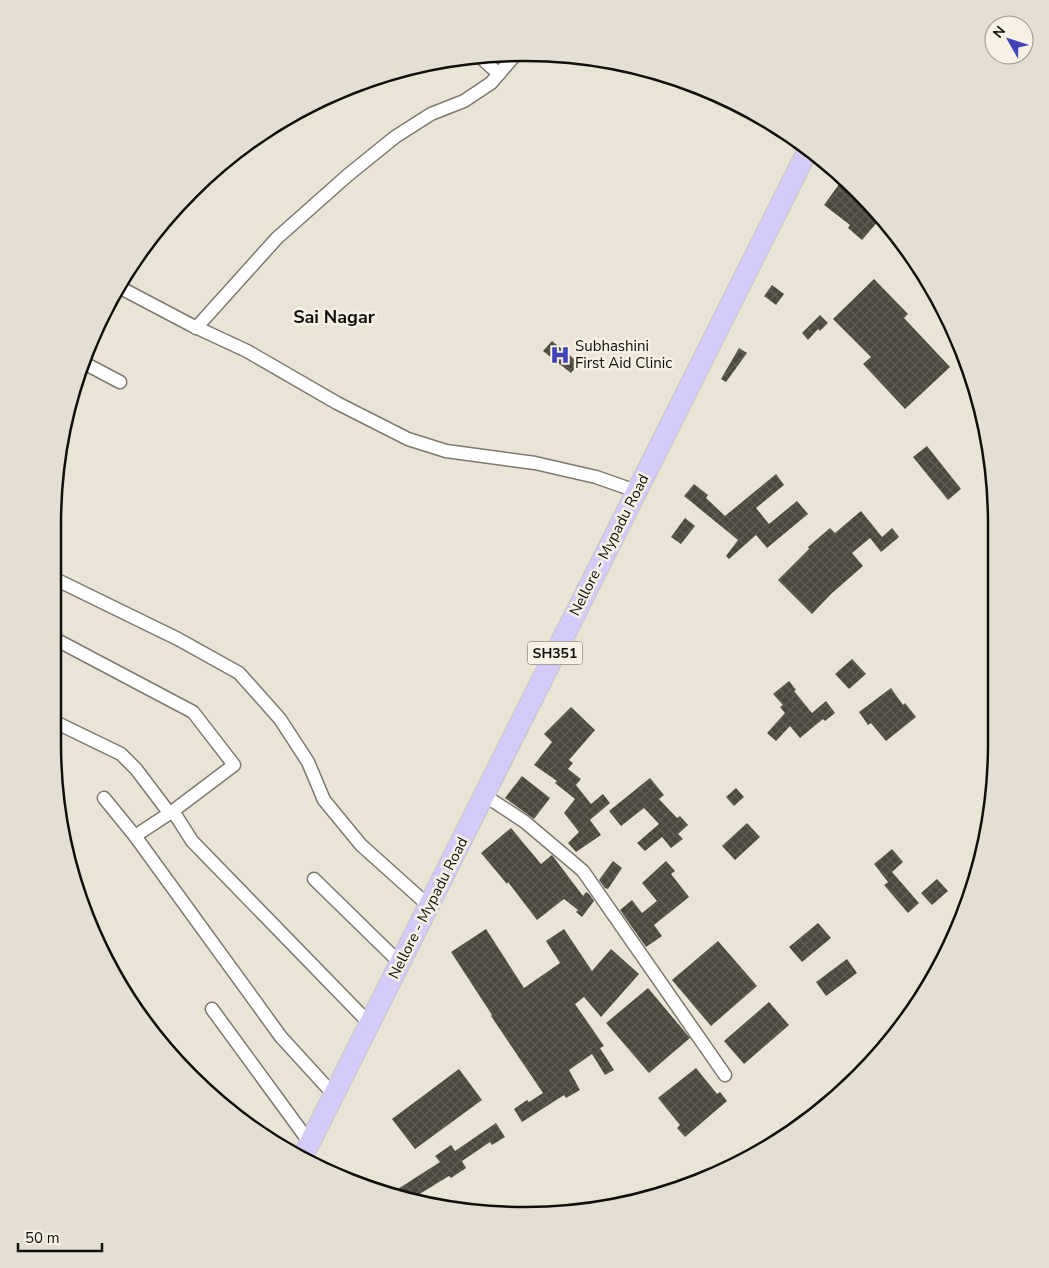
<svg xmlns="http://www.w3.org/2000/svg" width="1049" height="1268" font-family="'Nunito Sans',sans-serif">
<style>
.building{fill:url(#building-cross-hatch)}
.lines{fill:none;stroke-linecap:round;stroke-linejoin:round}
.street-casing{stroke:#7e796e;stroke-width:15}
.primary-casing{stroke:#c6c5c4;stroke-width:22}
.street{stroke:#fff;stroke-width:12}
.primary{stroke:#d3caf7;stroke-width:20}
.labels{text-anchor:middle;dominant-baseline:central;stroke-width:5;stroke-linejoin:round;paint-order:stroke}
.shield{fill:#f7f1e5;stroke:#55534c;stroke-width:1}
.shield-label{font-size:14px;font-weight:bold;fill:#100f0a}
.poi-label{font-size:15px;fill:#100f0a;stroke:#f7f1e5;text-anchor:start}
.street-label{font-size:15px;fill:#100f0a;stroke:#f7f1e5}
.quarter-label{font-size:18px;font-weight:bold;fill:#100f0a;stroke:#f7f1e5}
.rim{fill:none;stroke:#100f0a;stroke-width:2.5}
</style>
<defs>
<pattern id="building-cross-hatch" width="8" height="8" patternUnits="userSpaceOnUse" patternTransform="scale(1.25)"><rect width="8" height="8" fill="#4c483d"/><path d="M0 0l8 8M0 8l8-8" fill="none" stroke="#615e55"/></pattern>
</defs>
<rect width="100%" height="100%" fill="#eae4d7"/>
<g class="building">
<polygon points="840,183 869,205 881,218 862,240 848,228 850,225 824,205"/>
<polygon points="874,279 908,314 904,318 950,367 905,409 863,364 871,357 833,319"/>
<polygon points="772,285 784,294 776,305 764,296"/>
<polygon points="820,315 828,323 820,331 818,329 808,340 802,333"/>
<polygon points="552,341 579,363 571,373 543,351"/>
<polygon points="739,348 747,353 726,382 721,379"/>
<polygon points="927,446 961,489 948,500 913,457"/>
<polygon points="776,474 784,485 756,508 769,524 797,501 808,514 767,548 756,535 729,559 726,556 738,540 684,496 694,484 708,495 706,498 725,516"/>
<polygon points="861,511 882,537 892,528 899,537 881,552 870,538 852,553 863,566 831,594 812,614 778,580 809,549 808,547 830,528 835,533"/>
<polygon points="685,518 695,526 681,544 671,537"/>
<polygon points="852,659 866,674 849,689 835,674"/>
<polygon points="789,681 796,690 794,691 812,713 826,701 835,713 825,721 823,719 800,738 790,726 776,741 767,733 785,713 780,707 783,705 773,694"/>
<polygon points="891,688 903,705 905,703 916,717 886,741 871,723 868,725 859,712"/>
<polygon points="571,707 595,730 569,760 573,763 568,769 581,779 576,785 591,804 603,794 610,803 590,820 601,835 576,852 568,843 579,832 564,813 575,799 555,783 557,781 534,765 552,742 544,734"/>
<polygon points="522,776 550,798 534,819 505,798"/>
<polygon points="650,778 664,795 659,799 677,818 680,816 688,825 678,834 683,839 671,848 662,837 645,851 637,843 659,824 644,808 621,826 609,811"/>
<polygon points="736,788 744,797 734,806 726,797"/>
<polygon points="747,823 760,837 735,860 722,846"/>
<polygon points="511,828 541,864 552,855 583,896 586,892 589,894 594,901 582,917 576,912 578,910 564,899 537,920 508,882 507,884 481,853"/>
<polygon points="892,849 903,862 892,872 919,903 908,913 884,885 888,882 874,864"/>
<polygon points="613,861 622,868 608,889 605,888 599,880"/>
<polygon points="666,861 675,871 671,874 689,897 654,925 662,936 646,947 620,910 632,900 642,913 657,901 642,883"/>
<polygon points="937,879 948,891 932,905 921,893"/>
<polygon points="818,923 831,938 802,962 789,947"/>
<polygon points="486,929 524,988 560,963 546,941 564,929 592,971 611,949 639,974 601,1017 584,997 575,1004 604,1046 600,1048 614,1070 605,1075 592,1054 569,1070 580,1090 566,1098 564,1095 522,1122 514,1109 527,1100 529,1102 543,1093 491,1016 492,1015 451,952"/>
<polygon points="718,941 757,986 711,1026 672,980"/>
<polygon points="847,959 857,973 826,996 816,982"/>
<polygon points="648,988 690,1038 649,1073 606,1023"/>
<polygon points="769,1002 789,1025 744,1064 724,1041"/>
<polygon points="696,1068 717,1094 720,1092 727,1101 685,1137 677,1128 680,1125 658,1098"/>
<polygon points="459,1069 482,1100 415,1149 392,1119"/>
<polygon points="496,1123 505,1137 492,1145 490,1142 462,1161 466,1168 451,1178 449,1176 413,1198 390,1194 440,1162 435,1156 451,1145 455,1151"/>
</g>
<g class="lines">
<defs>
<g id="street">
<polyline points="479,56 499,74"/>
<polyline points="119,287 191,325 247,351 337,403 408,439 446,451 535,463 596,477 636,491"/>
<polyline points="196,328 277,238 348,175 395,137 431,114 464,101 491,83 516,54"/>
<polyline points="84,363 120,382"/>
<polyline points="53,578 178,639 239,673 280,719 308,762 324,800 361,845 429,906"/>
<polyline points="53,638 193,712 234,765 173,811 135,836"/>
<polyline points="53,721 121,754 136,769 170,814"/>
<polyline points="484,795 525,822 583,871 725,1075"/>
<polyline points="104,798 135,836 281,1037 334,1095"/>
<polyline points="173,811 192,841 370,1024"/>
<polyline points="314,879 400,963"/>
<polyline points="212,1009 310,1143"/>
</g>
<polyline id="primary" points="303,1156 808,150"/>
</defs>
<use href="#street" class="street-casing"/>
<use href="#primary" class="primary-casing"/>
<use href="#street" class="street"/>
<use href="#primary" class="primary"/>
</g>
<defs>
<symbol id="hospital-bare" viewBox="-9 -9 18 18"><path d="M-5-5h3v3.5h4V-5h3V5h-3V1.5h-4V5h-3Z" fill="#4144b9" stroke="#f7f1e5" stroke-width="2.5" paint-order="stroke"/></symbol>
</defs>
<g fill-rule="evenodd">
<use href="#hospital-bare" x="546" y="341" width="28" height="28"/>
</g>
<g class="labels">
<rect class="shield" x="527.5" y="641.5" width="55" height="23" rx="4"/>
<g class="shield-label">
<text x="555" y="653">SH351</text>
</g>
<g class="poi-label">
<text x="575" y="346">Subhashini<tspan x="575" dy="17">First Aid Clinic</tspan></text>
</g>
<g class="street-label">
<text transform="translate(609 545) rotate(-63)">Nellore - Mypadu Road</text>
<text transform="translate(428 908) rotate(-63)">Nellore - Mypadu Road</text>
</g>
<g class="quarter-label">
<text x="334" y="317">Sai Nagar</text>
</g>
</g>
<path d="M0 0H1049V1268H0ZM524 61H525A463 463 0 0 1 988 524V744A463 463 0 0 1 525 1207H524A463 463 0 0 1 61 744V524A463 463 0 0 1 524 61Z" fill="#e5dfd3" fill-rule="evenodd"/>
<path class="rim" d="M524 61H525A463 463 0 0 1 988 524V744A463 463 0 0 1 525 1207H524A463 463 0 0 1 61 744V524A463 463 0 0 1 524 61Z"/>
<g transform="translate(1009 40) rotate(309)"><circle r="24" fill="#f7f1e5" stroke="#9b978d"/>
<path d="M0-4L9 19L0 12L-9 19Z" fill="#4144b9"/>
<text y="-8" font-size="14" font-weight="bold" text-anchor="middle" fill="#100f0a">N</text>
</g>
<path d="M18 1243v8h84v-8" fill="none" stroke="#100f0a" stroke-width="2.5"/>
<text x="25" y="1243" font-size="15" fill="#100f0a" stroke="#f7f1e5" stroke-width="4" paint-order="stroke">50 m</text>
</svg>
